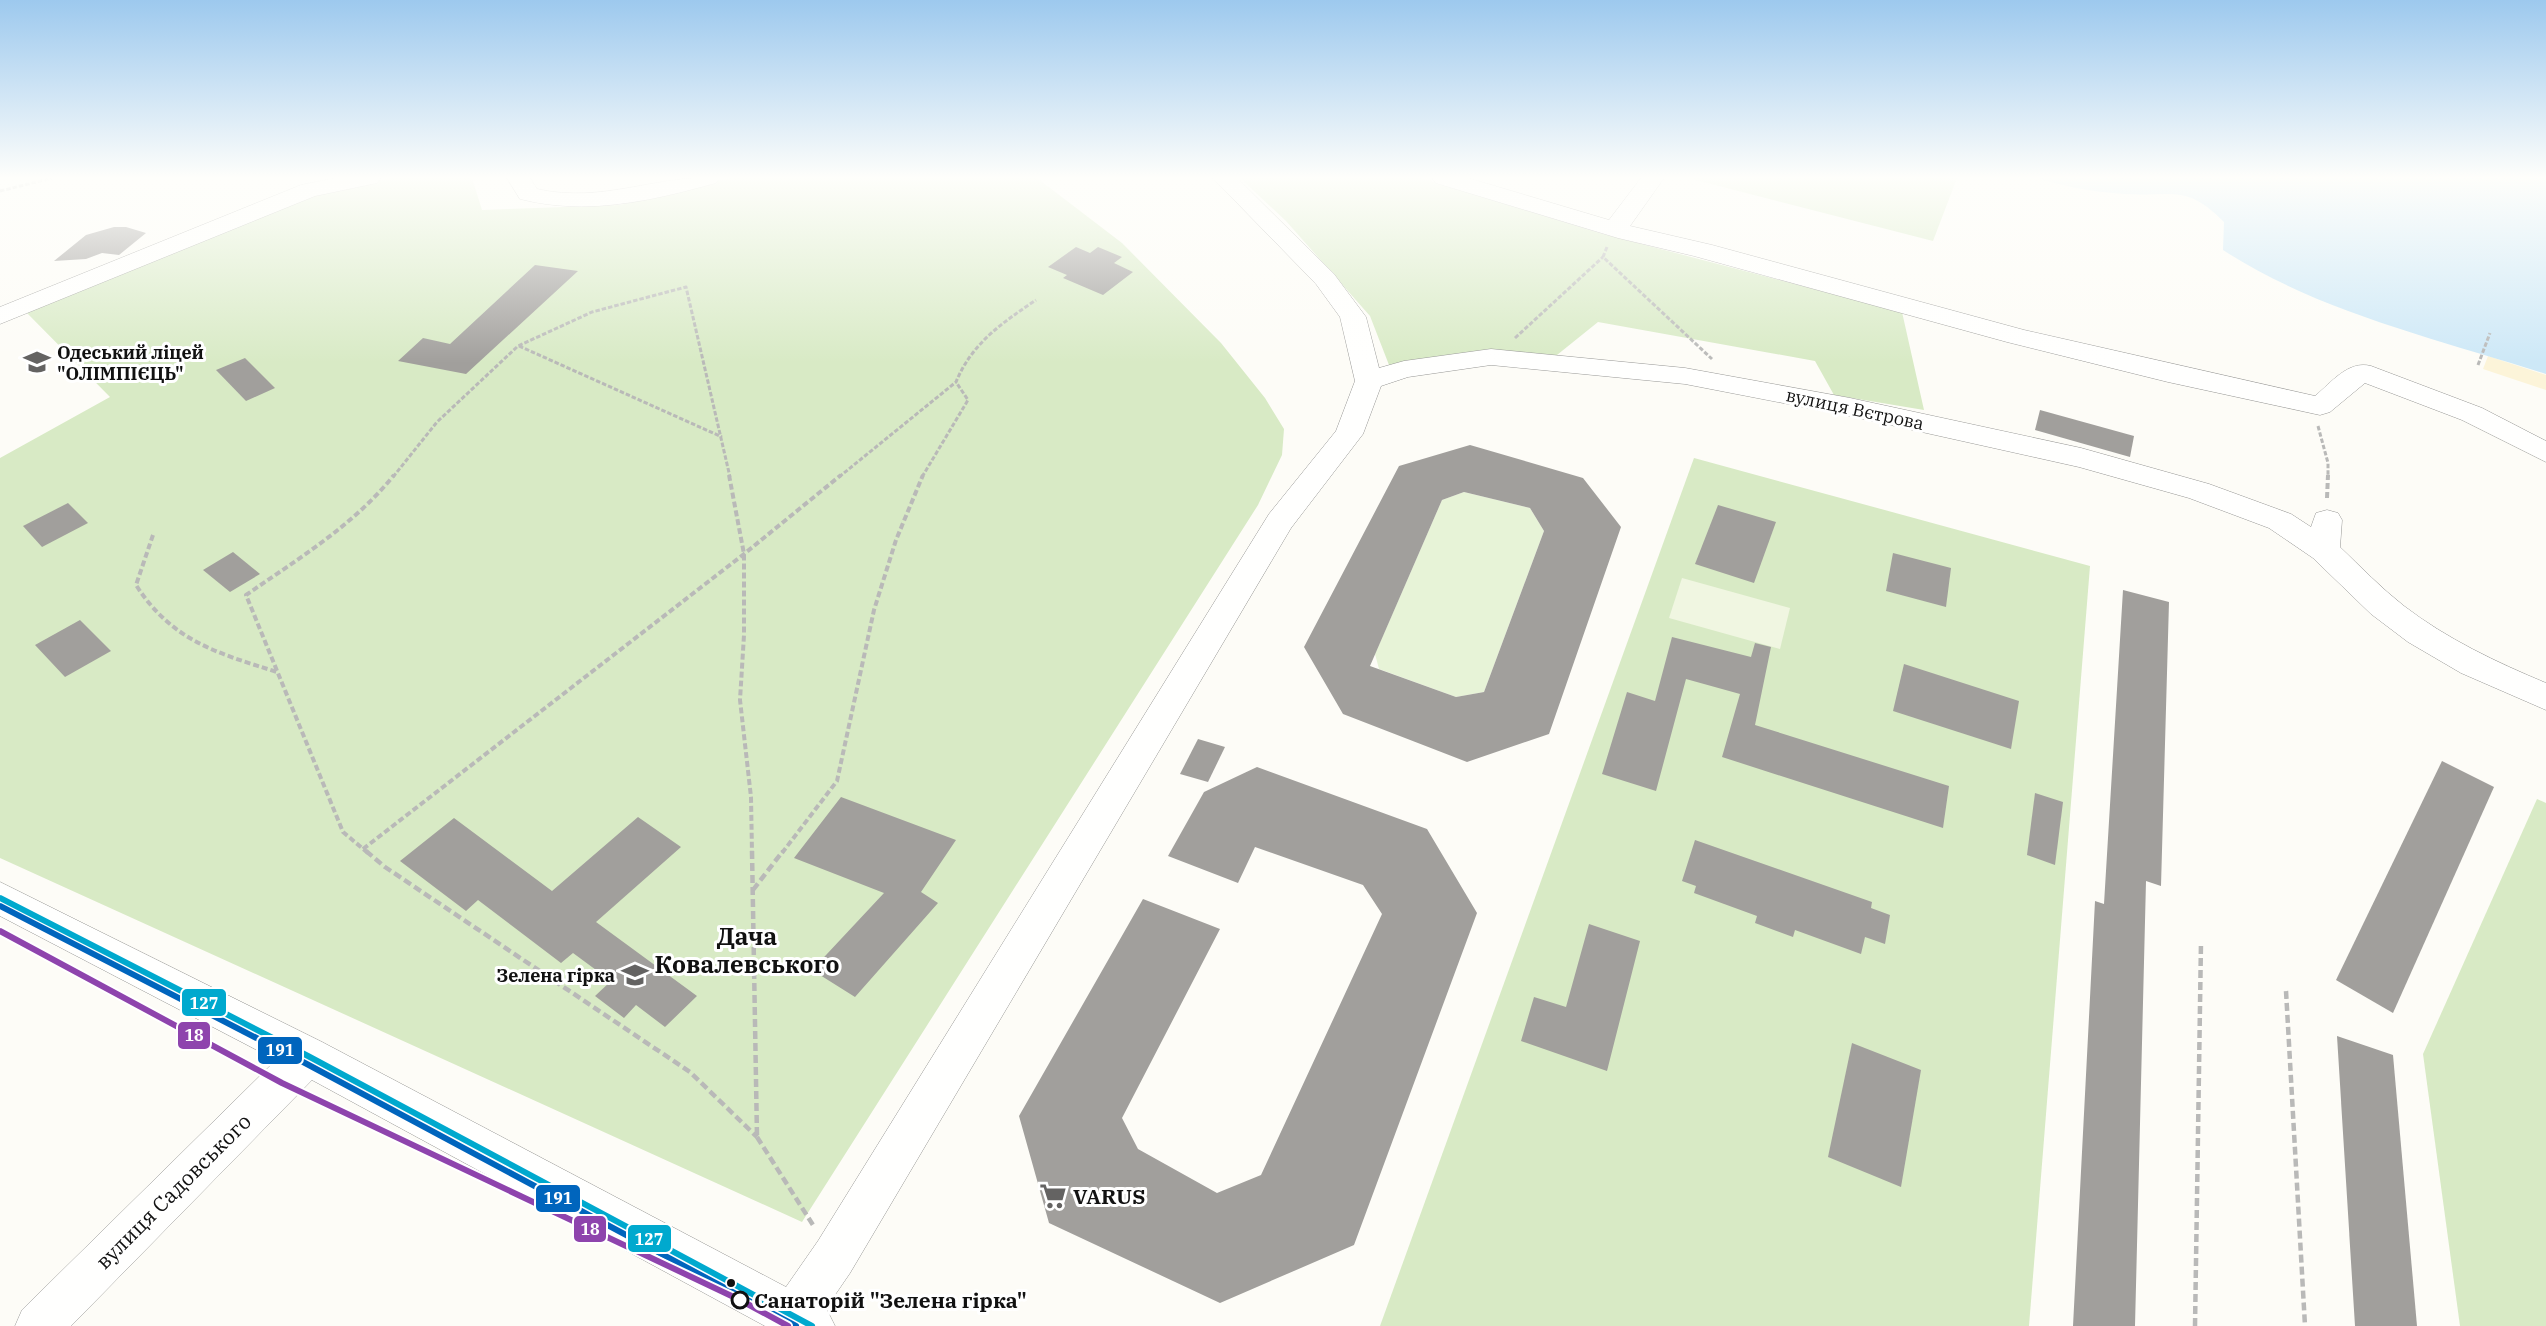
<svg xmlns="http://www.w3.org/2000/svg" width="2546" height="1326" font-family="'IBM Plex Serif',serif">
<style>
.green{fill:#e7f3d7}
.forest{fill:#d8eac5}
.sand{fill:#fcf4d9}
.pitch{fill:#f0f6e1}
.water{fill:#cde8f7}
.building{fill:#a19f9c;fill-rule:evenodd}
.lines{fill:none;stroke-linecap:round;stroke-linejoin:round}
.minor-casing{stroke:#979795;stroke-width:1}
.path-far2{stroke:#b9b9b8;stroke-width:3;stroke-dasharray:4.5 2;stroke-linecap:butt}
.path-far1{stroke:#b9b9b8;stroke-width:4;stroke-dasharray:6 3;stroke-linecap:butt}
.path{stroke:#b9b9b8;stroke-width:4.5;stroke-dasharray:8 4;stroke-linecap:butt}
.minor{fill:#fffffe;fill-rule:evenodd}
.bus-1-casing{stroke:#fff;stroke-width:10}
.bus-2-casing{stroke:#fff;stroke-width:10}
.bus-1{stroke:#00a9ce;stroke-width:6}
.bus-2{stroke:#0065bd;stroke-width:6}
.tram-1-casing{stroke:#fff;stroke-width:10}
.tram-1{stroke:#8e44ad;stroke-width:6}
.bus-dot{fill:#111;stroke:#fff;stroke-width:2}
.stop-dot{fill:#fff;stroke:#111;stroke-width:3}
.labels{text-anchor:middle;dominant-baseline:central;stroke-width:6;stroke-linejoin:round;paint-order:stroke}
.poi-label{font-size:18px;font-weight:bold;fill:#111;stroke:#fff;text-anchor:start}
.street-label{font-size:18px;fill:#111;stroke:#fff}
.near-street-label{font-size:21px;fill:#111;stroke:#fff}
.near-poi-label{font-size:21px;font-weight:bold;fill:#111;stroke:#fff;text-anchor:start}
.near-stop-label{font-size:21px;font-weight:bold;fill:#111;stroke:#fff;text-anchor:start}
.district-label{font-size:24px;font-weight:bold;fill:#111;stroke:#fff}
.line-badge{stroke:#fff;stroke-width:2}
.badge-label{font-size:16px;text-anchor:middle;font-weight:bold;fill:#fff}
</style>
<rect width="100%" height="100%" fill="#fdfcf7"/>
<polygon class="green" points="1464,492 1530,508 1544,531 1484,692 1456,697 1379,669 1375,654 1442,500"/>
<g class="forest">
<polygon points="392,178 472,178 482,210 620,205 730,178 1037,178 1122,243 1221,343 1265,398 1284,429 1282,455 1258,505 802,1222 0,858 0,458 110,397 25,311 325,190"/>
<polygon points="1240,178 1421,178 1603,234 1902,312 1924,410 1834,395 1815,361 1598,322 1557,355 1471,354 1389,365 1370,316 1286,221"/>
<polygon points="1688,178 1957,178 1933,241"/>
<polygon points="1694,458 2090,566 2029,1326 1380,1326"/>
<polygon points="2537,799 2546,803 2546,1326 2460,1326 2423,1054"/>
</g>
<polygon class="sand" points="2488,356 2546,375 2546,390 2483,369"/>
<polygon class="pitch" points="1682,578 1790,608 1780,649 1669,618"/>
<path class="water" d="M2037 178H2546V374C2438 339 2318 312 2223 250L2224 222C2186 183 2172 197 2125 194 2094 192 2066 187 2037 178Z"/>
<g class="building">
<polygon points="114,227 126,227 146,233 119,255 102,253 86,259 54,261 86,235"/>
<polygon points="1076,247 1090,253 1098,247 1122,257 1114,263 1133,272 1103,295 1063,278 1067,275 1048,267"/>
<polygon points="535,265 578,271 466,374 398,361 423,338 450,344"/>
<polygon points="245,358 275,388 246,401 216,370"/>
<polygon points="2040,410 2134,436 2130,457 2035,430"/>
<path d="M1470 445 1583 478 1621 527 1549 734 1467 762 1343 714 1304 647 1399 466ZM1464 492 1530 508 1544 531 1484 692 1456 697 1370 666 1442 500Z"/>
<polygon points="68,503 88,523 42,547 23,526"/>
<polygon points="1718,505 1776,522 1754,583 1695,564"/>
<polygon points="233,552 260,574 230,592 203,570"/>
<polygon points="1893,553 1951,568 1946,607 1886,591"/>
<polygon points="2123,590 2169,602 2161,886 2146,881 2135,1326 2073,1326 2095,901 2104,904"/>
<polygon points="80,620 111,651 65,677 35,645"/>
<polygon points="1672,637 1751,657 1755,643 1771,647 1755,725 1949,786 1943,828 1722,757 1740,694 1686,679 1656,791 1602,774 1627,692 1655,701"/>
<polygon points="1904,664 2019,701 2011,749 1893,711"/>
<polygon points="1198,739 1225,747 1208,782 1180,774"/>
<polygon points="2442,761 2494,787 2393,1013 2336,980"/>
<polygon points="1257,767 1427,829 1477,913 1354,1245 1220,1303 1049,1223 1019,1116 1143,899 1220,929 1122,1118 1138,1149 1217,1193 1261,1175 1382,914 1363,885 1255,847 1238,883 1168,856 1204,792"/>
<polygon points="2035,793 2063,802 2055,865 2027,855"/>
<polygon points="841,797 956,840 921,892 938,903 855,997 812,970 884,893 794,858"/>
<polygon points="638,817 681,847 596,922 697,996 665,1027 636,1005 624,1018 595,996 611,981 573,953 561,963 478,900 466,911 400,861 454,818 552,891"/>
<polygon points="1695,840 1872,902 1871,908 1890,915 1885,944 1865,937 1861,954 1795,930 1793,937 1755,923 1757,916 1694,893 1696,886 1682,881"/>
<polygon points="1589,924 1640,941 1607,1071 1521,1041 1534,997 1566,1007"/>
<polygon points="2337,1036 2393,1055 2417,1326 2355,1326"/>
<polygon points="1852,1043 1921,1070 1901,1187 1828,1157"/>
</g>
<g class="lines">
<defs>
<g id="minor">
<polygon points="336,178 381,178 377,183 315,196 0,324 0,307 301,185"/>
<path d="M507 178H530L537 189C603 204 657 174 720 178L716 183C650 201 587 216 520 199Z"/>
<path d="M1213 178H1237L1334 274 1366 317 1379 368 1404 361 1491 349 1685 368 1850 398 2081 448 2209 484 2291 514 2311 527 2316 513 2327 510 2338 513 2342 520 2340 547C2361 567 2381 588 2404 606 2447 639 2496 662 2546 683V710L2461 673 2408 642 2371 614 2313 558 2269 528 2189 498 2079 467 1850 416 1685 384 1491 365 1408 377 1381 386 1363 434 1291 528 850 1273 826 1308 835 1326H765L312 1080 71 1326H15L22 1310 276 1060 0 916V882L322 1042 786 1287 818 1241 1269 514 1336 431 1355 381 1340 317 1316 284Z"/>
<path d="M1432 178H1468L1609 220 1641 178H1664L1630 226 1712 245 2024 330 2315 396C2331 383 2348 360 2371 366L2482 408 2546 441V462L2462 420 2365 383 2330 412 2320 415 2168 382 2007 342 1694 256 1618 238 1436 183Z"/>
</g>
</defs>
<use href="#minor" class="minor-casing"/>
<g class="path-far2">
<polyline points="0,191 52,178"/>
<polyline points="1607,247 1603,257 1712,359"/>
<polyline points="1515,338 1603,257"/>
<polyline points="519,346 722,437"/>
<polyline points="2478,365 2490,333"/>
<polyline points="2318,426 2328,463 2328,477"/>
<polyline points="393,477 437,422 518,346 592,312 686,287 730,477"/>
<path d="M839 477 956 382C972 343 1002 323 1036 300"/>
<polyline points="922,477 968,400 956,382"/>
</g>
<g class="path-far1">
<polyline points="729,475 744,554 744,635 740,700 751,797 752,853"/>
<polyline points="2327,498 2328,475"/>
<path d="M153 535 136 585C172 641 217 653 277 672"/>
<polyline points="363,849 744,554 841,475"/>
<path d="M368 853 343 832 246 595C298 559 354 525 394 475"/>
<polyline points="782,853 837,781 874,610 896,540 923,475"/>
</g>
<g class="path">
<polyline points="366,851 385,867 690,1072 757,1137"/>
<polyline points="752,851 757,1137"/>
<polyline points="753,890 783,851"/>
<polyline points="2286,991 2305,1326"/>
<polyline points="757,1137 813,1225"/>
<polyline points="2195,1326 2201,942"/>
</g>
<use href="#minor" class="minor"/>
<defs>
<polyline id="bus-1" points="0,898 308,1056 812,1326"/>
<polyline id="bus-2" points="0,906 305,1063 796,1326"/>
</defs>
<use href="#bus-1" class="bus-1-casing"/>
<use href="#bus-2" class="bus-2-casing"/>
<use href="#bus-1" class="bus-1"/>
<use href="#bus-2" class="bus-2"/>
<defs>
<polyline id="tram-1" points="0,931 282,1083 740,1300 788,1326"/>
</defs>
<use href="#tram-1" class="tram-1-casing"/>
<use href="#tram-1" class="tram-1"/>
</g>
<linearGradient id="sky" x2="0" y2="1"><stop stop-color="#9dc9ee"/><stop offset="0.49" stop-color="#fefefb"/><stop offset="1" stop-color="#fefefb" stop-opacity="0"/></linearGradient>
<rect width="2546" height="363" fill="url(#sky)"/>
<defs>
<symbol id="school-bare" viewBox="-9 -9 18 18"><path d="M0-5L7-2L0 1L-7-2ZM-4 1L0 2.5L4 1V4Q0 6-4 4Z" fill="#646362" stroke="#fff" stroke-width="2.5" paint-order="stroke"/></symbol>
<symbol id="supermarket-bare" viewBox="-9 -9 18 18"><path d="M-6-5.5h2.5l.6 2H6L4.5 2H-2.5L-4.4-4H-6ZM-1.5 3.2a1.3 1.3 0 1 0 .1 0ZM3 3.2a1.3 1.3 0 1 0 .1 0Z" fill="#646362" stroke="#fff" stroke-width="2.5" paint-order="stroke"/></symbol>
</defs>
<g fill-rule="evenodd">
<use href="#school-bare" x="18" y="343" width="38" height="38"/>
<use href="#school-bare" x="616" y="956" width="38" height="38"/>
<use href="#supermarket-bare" x="1034" y="1177" width="38" height="38"/>
</g>
<circle class="bus-dot" cx="731" cy="1283" r="5"/>
<circle class="stop-dot" cx="740" cy="1300" r="8"/>
<g class="labels">
<g class="poi-label">
<text x="57" y="352">Одеський ліцей<tspan x="57" dy="21">"ОЛІМПІЄЦЬ"</tspan></text>
<text x="615" y="975" text-anchor="end">Зелена гірка</text>
</g>
<g class="street-label">
<text transform="translate(1855 409) rotate(12)">вулиця Вєтрова</text>
</g>
<g class="near-street-label">
<text transform="translate(173 1191) rotate(-45)">вулиця Садовського</text>
</g>
<g class="near-poi-label">
<text x="1073" y="1196">VARUS</text>
</g>
<g class="near-stop-label">
<text x="754" y="1300">Санаторій "Зелена гірка"</text>
</g>
<g class="district-label">
<text x="747" y="936">Дача<tspan x="747" dy="28">Ковалевського</tspan></text>
</g>
</g>
<g class="line-badge">
<rect x="181" y="988" width="46" height="29" rx="6" fill="#00a9ce"/>
<rect x="177" y="1021" width="34" height="29" rx="6" fill="#8e44ad"/>
<rect x="257" y="1036" width="46" height="29" rx="6" fill="#0065bd"/>
<rect x="535" y="1184" width="46" height="29" rx="6" fill="#0065bd"/>
<rect x="573" y="1215" width="34" height="28" rx="6" fill="#8e44ad"/>
<rect x="627" y="1224" width="45" height="29" rx="6" fill="#00a9ce"/>
</g>
<g class="badge-label">
<text x="204" y="1009">127</text>
<text x="194" y="1041">18</text>
<text x="280" y="1056">191</text>
<text x="558" y="1204">191</text>
<text x="590" y="1235">18</text>
<text x="649" y="1245">127</text>
</g>
</svg>
